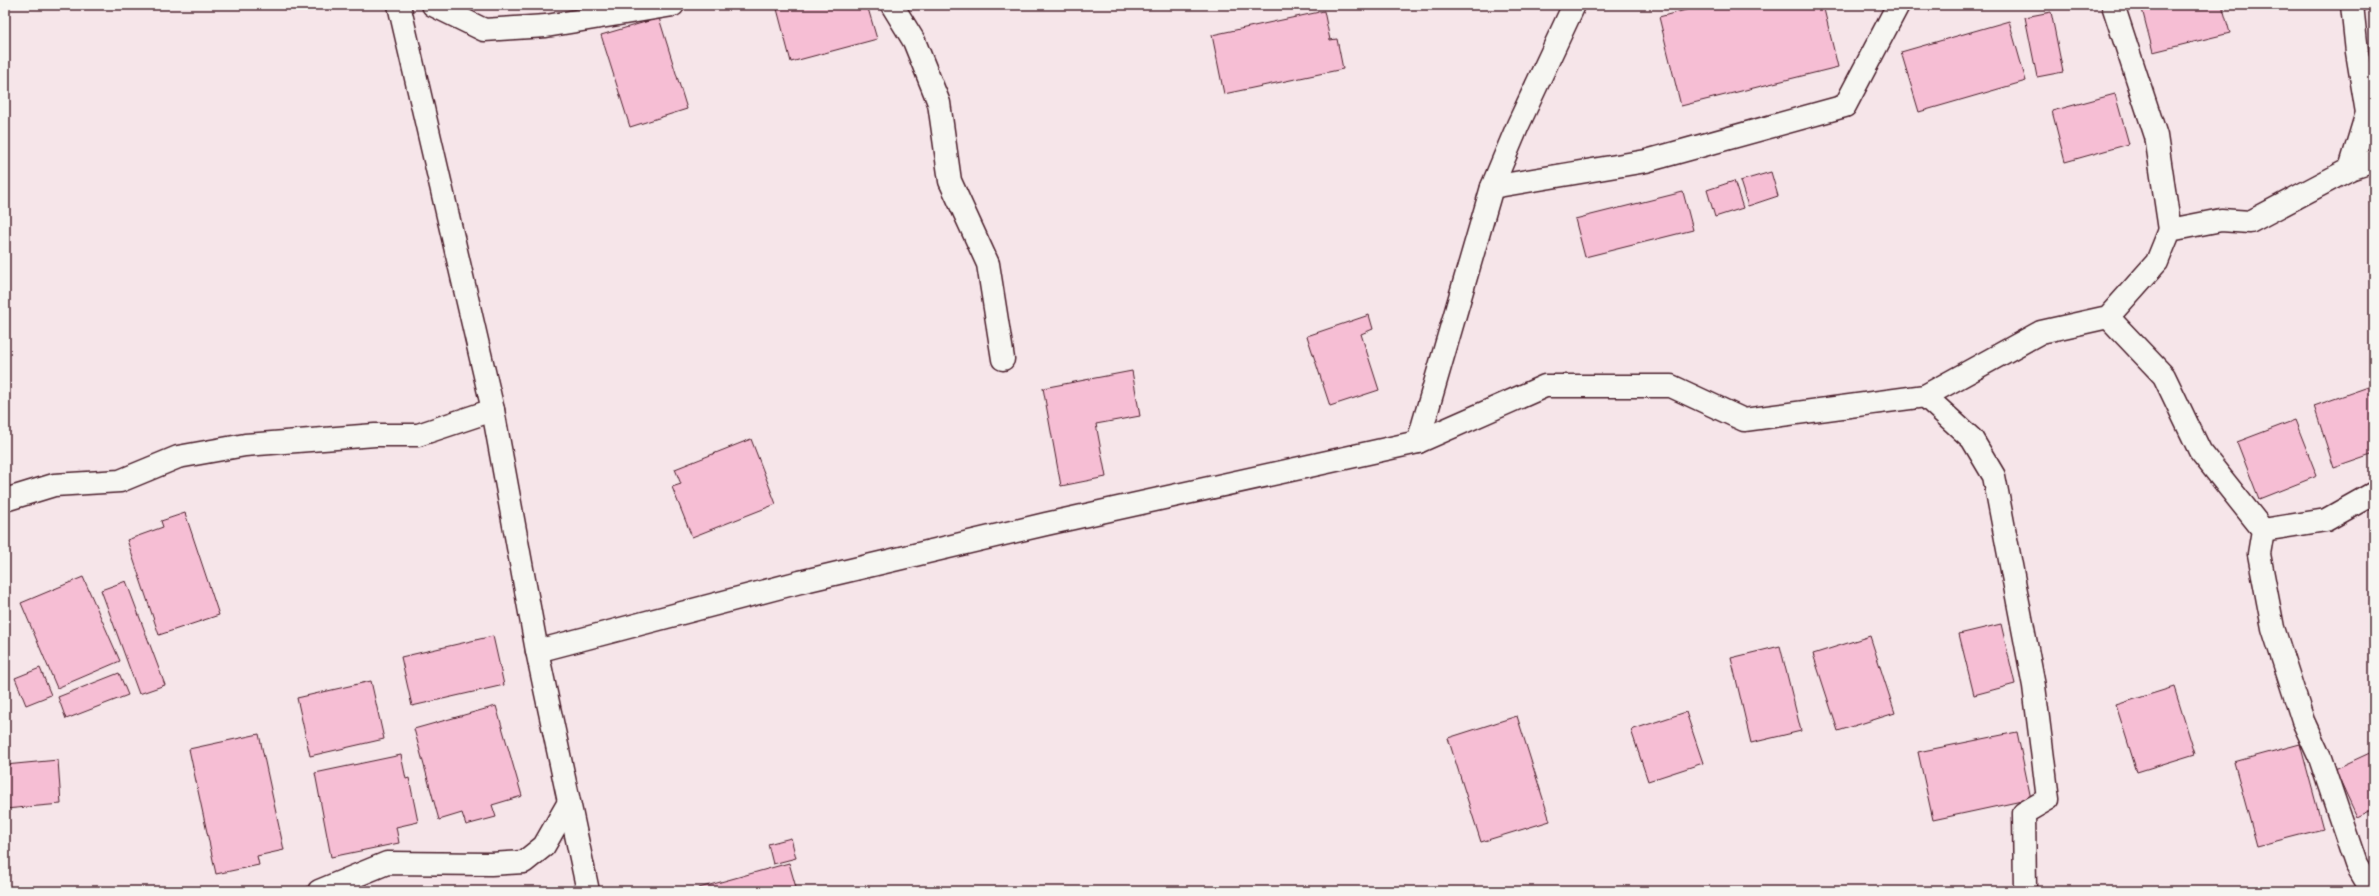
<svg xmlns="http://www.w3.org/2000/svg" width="2379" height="896" font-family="'Shantell Sans',sans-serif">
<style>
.building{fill:#f6bed4;stroke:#4a1f2b}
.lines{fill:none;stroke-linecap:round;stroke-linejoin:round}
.street-casing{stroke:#4a1f2b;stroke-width:25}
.street{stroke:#f6f6f2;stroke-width:22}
</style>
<rect width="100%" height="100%" fill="#f6e5e9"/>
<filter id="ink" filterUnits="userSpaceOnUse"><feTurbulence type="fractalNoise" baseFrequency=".025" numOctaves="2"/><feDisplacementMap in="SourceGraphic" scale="8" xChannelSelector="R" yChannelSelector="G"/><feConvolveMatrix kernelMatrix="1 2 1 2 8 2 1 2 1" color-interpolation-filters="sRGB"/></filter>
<g filter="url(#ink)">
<g class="building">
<polygon points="776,5 867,5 877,39 791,62"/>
<polygon points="1705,5 1823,5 1838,67 1681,106 1659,17"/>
<polygon points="2141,5 2222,5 2230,33 2153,52"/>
<polygon points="1324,11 1330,40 1337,39 1343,69 1224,94 1212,35"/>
<polygon points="2051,12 2063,72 2037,77 2025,17"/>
<polygon points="659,18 687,109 630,127 601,35"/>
<polygon points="2009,21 2026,81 1919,112 1901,52"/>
<polygon points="2115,94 2129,144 2065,162 2052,111"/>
<polygon points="1771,172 1778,196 1748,206 1740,181"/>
<polygon points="1734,181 1743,208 1715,217 1707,190"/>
<polygon points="1683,192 1693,230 1585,257 1575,219"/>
<polygon points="1369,315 1373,329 1361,334 1379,390 1330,406 1307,336"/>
<polygon points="1132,371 1140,416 1096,424 1106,477 1061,486 1043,388"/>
<polygon points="2374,385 2374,454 2334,468 2314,406"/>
<polygon points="2295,420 2317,476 2259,499 2237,442"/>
<polygon points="751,439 776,504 692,537 672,487 681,484 675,469"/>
<polygon points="185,513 219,615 159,635 127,540 163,527 161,521"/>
<polygon points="83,577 120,661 57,688 21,603"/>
<polygon points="126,581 165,685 139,694 101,590"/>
<polygon points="2001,624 2015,684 1974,695 1959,634"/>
<polygon points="493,636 504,685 412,706 401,657"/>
<polygon points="1870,636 1895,713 1838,731 1813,654"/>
<polygon points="1780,646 1801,731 1751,743 1731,658"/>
<polygon points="40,668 51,695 26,705 15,678"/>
<polygon points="119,673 128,695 66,719 58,697"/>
<polygon points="371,681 384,739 310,756 297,698"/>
<polygon points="2174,687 2195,754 2137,772 2116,705"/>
<polygon points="496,706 522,796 492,805 496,817 466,825 462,813 439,820 414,729"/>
<polygon points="1686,712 1703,763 1648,781 1631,730"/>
<polygon points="1517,716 1550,821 1481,842 1448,738"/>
<polygon points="2017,732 2031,799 1933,820 1918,752"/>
<polygon points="259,734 284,850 257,856 259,865 216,874 189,749"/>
<polygon points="2300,744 2323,829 2257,846 2234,762"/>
<polygon points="2374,751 2374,809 2357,817 2335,769"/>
<polygon points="401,755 406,779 409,778 418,822 396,827 399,843 331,857 315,773"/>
<polygon points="58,760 61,804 5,809 5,765"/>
<polygon points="791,838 796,858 773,864 768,844"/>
<polygon points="789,863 797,891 699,891 699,888"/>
</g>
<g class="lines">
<defs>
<g id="street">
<polyline points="399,5 493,410 537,651 588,891"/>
<polyline points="433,5 484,30 546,26 673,5"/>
<polyline points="892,5 914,41 939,103 950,181 988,264 1003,359"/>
<polyline points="2113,5 2156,136 2170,230"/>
<polyline points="2350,169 2367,113 2357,52 2352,5"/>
<polyline points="1492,187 1646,161 1845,106 1898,5"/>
<polyline points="2108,317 2164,376 2200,451 2263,530 2259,554 2273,628 2303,721 2320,758 2356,864 2372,891"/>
<polyline points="1925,396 1972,439 1994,476 2034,686 2048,799 2024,813 2025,891"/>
<polyline points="1418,442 1492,187 1518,125 1574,5"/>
<polyline points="5,500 54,485 120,481 178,457 245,445 375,435 418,435 493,410"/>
<polyline points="2263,530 2326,520 2374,493"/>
<polyline points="537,651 800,582 1046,524 1418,442 1545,386 1671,386 1744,420 1925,396 2041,332 2108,317 2157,262 2170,230 2221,220 2250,222 2350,169 2374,161"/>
<polyline points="319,891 387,863 491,864 524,862 544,846 568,804"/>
</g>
</defs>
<use href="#street" class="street-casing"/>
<use href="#street" class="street"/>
</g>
</g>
<rect width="2379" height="896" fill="none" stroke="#f6f6f2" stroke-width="20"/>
<rect x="10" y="10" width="2359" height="876" fill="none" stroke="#4a1f2b" stroke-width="1.5" filter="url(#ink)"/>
</svg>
